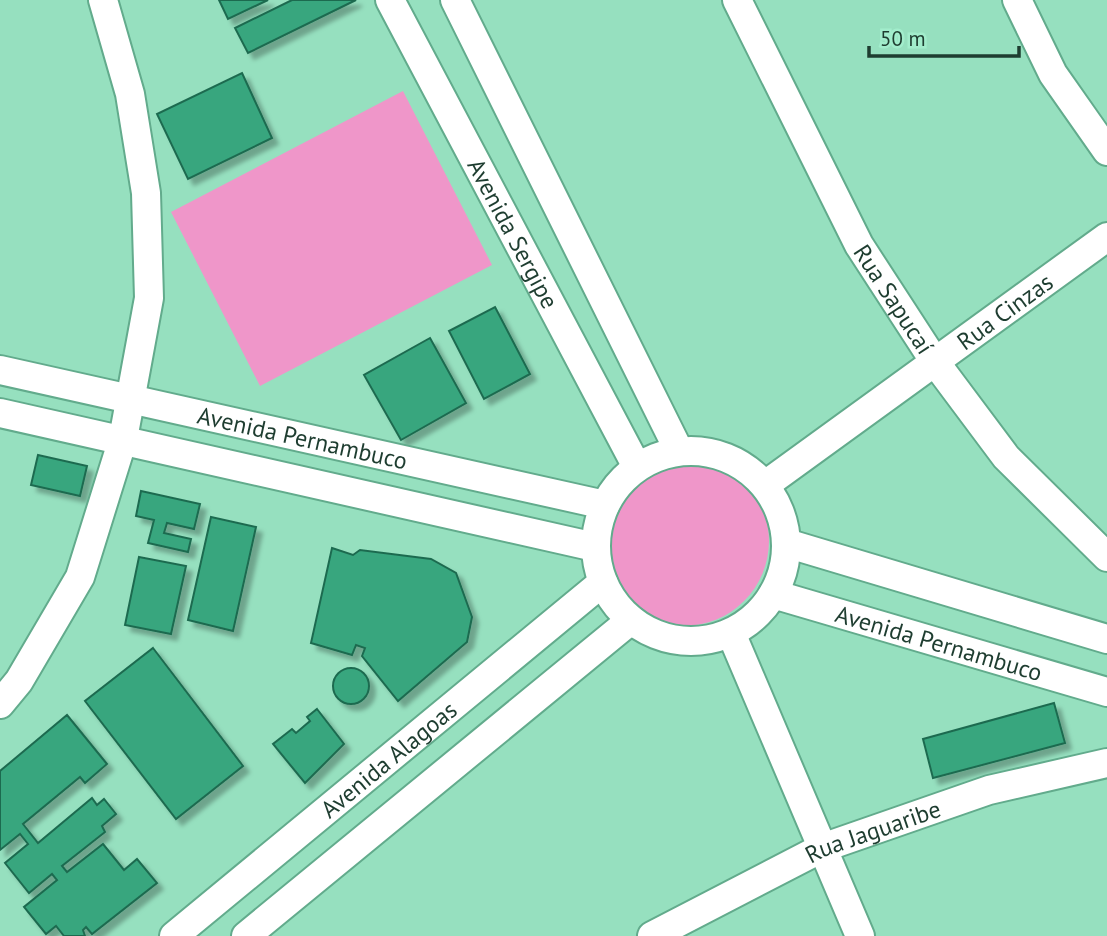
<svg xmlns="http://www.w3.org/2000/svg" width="1107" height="936" font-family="'PT Sans',sans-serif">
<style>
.green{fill:#ef96c9}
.building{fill:#37a67e;stroke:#1e6b50;stroke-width:2;filter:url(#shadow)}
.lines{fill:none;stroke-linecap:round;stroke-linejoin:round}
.minor-casing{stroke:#62ab8c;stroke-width:32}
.minor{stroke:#fff;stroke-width:28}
.labels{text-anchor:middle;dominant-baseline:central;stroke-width:7;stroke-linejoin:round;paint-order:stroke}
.street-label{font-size:24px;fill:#1e3d30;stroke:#a2edcc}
</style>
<defs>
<filter id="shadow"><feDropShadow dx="6" dy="6" stdDeviation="2" flood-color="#0004"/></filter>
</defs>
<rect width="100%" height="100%" fill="#96e0bf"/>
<g class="green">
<polygon points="403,91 492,265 260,386 171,212"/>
<circle cx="684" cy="541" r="85"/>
</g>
<g class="building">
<polygon points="219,0 268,0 228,19"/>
<polygon points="292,0 356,0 248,53 235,28"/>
<polygon points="242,73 272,138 188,179 157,114"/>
<polygon points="495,307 530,374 484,399 449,331"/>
<polygon points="430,338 466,403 401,440 364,375"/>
<polygon points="38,455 87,466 80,496 31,485"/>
<polygon points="141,491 200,504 194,529 167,523 164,533 191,539 188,552 148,543 154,520 136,516"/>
<polygon points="211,517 256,527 233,631 188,620"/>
<polygon points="332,548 353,555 360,550 431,559 456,573 472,617 467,642 398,701 362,656 365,648 356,645 352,655 311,643"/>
<polygon points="139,557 186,566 171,634 125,625"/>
<polygon points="153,648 243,766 176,819 85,701"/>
<circle cx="351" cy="686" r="18"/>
<polygon points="1054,703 1065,743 933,778 923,739"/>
<polygon points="317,709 344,744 305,783 273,744 292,729 296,733 310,721 307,717"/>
<polygon points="67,715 107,764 85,783 80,777 23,824 38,843 92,798 97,805 104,799 116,814 102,826 105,832 62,866 67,872 103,844 124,870 137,859 157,883 92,934 86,927 83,930 85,936 64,936 56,926 46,934 24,907 57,880 52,874 29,893 5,863 28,844 20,834 0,850 0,771"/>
</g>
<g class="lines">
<defs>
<g id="minor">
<path id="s1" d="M390 0 637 467"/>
<polyline points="455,0 679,451"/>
<path id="s2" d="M737 0 859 245 935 362 1006 457 1107 557"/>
<polyline points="1017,0 1053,74 1107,151"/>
<path id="s3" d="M0 370 605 505"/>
<polyline points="0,413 595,547"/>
<circle cx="691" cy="546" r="95"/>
<path id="s4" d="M765 485 1107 237"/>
<polyline points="786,543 1107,639"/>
<path id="s5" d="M773 594 1107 692"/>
<polyline points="731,633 860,936"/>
<polyline points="0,704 19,681 80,577 123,439 149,298 146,193 130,94 103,0"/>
<path id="s6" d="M174 936 603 582"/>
<polyline points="246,936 631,620"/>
<path id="s7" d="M652 936 822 848 989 790 1107 763"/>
</g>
</defs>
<use href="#minor" class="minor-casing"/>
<use href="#minor" class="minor"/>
</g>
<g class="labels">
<g class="street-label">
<text stroke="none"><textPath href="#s1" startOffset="264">Avenida Sergipe</textPath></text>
<text stroke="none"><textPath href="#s2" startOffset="338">Rua Sapucaí</textPath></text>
<text stroke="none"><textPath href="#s4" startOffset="296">Rua Cinzas</textPath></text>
<text stroke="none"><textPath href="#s3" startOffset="310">Avenida Pernambuco</textPath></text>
<text stroke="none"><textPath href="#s5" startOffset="173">Avenida Pernambuco</textPath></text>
<text stroke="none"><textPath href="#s6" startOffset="278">Avenida Alagoas</textPath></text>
<text stroke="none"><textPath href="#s7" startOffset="245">Rua Jaguaribe</textPath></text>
</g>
</g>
<path d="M869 46v10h150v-10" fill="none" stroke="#1e3d30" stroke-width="3.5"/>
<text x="880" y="46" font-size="21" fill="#1e3d30" stroke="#a2edcc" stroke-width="5" paint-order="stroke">50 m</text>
</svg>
